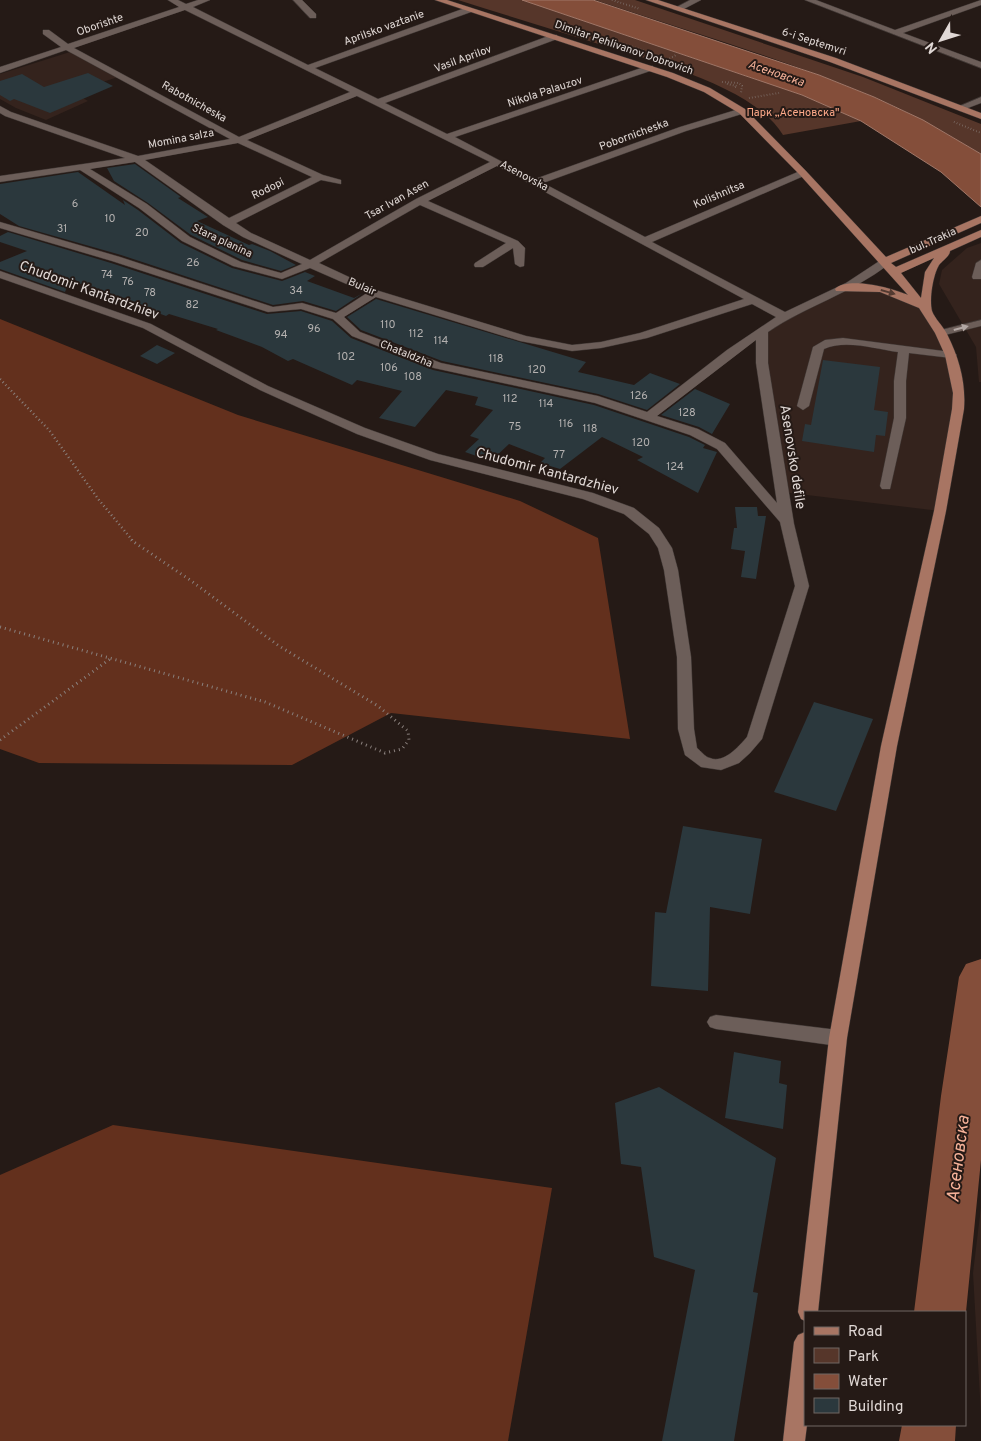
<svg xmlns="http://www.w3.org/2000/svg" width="981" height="1441" font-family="Overpass,sans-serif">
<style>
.built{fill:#34231d}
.green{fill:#56362a}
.forest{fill:#63301d}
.water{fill:#844e3a;stroke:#a07768}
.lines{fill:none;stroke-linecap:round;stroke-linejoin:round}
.river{fill:#844e3a;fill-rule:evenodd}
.building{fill:#2b383d}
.minor-casing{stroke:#403835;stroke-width:1}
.major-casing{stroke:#403835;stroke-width:1}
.path-far2{stroke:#8a807d;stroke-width:2;stroke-dasharray:0.5 2.5;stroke-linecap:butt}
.path-far1{stroke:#8a807d;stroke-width:2.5;stroke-dasharray:1 3;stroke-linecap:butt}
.path{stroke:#8a807d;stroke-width:3;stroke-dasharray:1 4;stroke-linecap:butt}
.minor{fill:#6c5e59;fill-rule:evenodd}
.major{fill:#a87563;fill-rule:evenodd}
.oneway{fill:#533a31}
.oneway2{fill:#b2a7a3}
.labels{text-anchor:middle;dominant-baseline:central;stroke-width:4;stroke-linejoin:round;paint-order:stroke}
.far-street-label{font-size:11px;fill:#e0d8d5;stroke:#251a16}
.far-park-label{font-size:11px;fill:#ffaa8a;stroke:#251a16}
.number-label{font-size:11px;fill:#b3b0af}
.far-water-label{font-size:12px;font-style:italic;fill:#f5b198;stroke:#251a16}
.street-label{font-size:14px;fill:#e0d8d5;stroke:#251a16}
.near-water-label{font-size:18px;font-style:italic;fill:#f5b198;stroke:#251a16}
</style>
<rect width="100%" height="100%" fill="#251a16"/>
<g class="built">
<polygon points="70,52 118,77 72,92 88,101 46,120 16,108 0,99 0,74"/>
<polygon points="981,243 981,382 979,382 976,347 939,284 942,270 967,248"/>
<polygon points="869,287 911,301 932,318 957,377 940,511 782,492 762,331 840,289"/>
<polygon points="981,1207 981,1415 973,1273"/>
</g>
<g class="green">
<path d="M458 0H522L802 95 861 121 783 135C754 85 642 58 589 41 545 27 502 14 458 0Z"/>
<path d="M595 0H635L863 77 981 124V154C946 133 912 113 874 97 785 59 687 31 595 0Z"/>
</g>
<g class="forest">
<polygon points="0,319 238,415 520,501 598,538 630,739 391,713 292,765 39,763 0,749"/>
<polygon points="113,1125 552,1188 508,1441 0,1441 0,1175"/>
</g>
<polygon class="water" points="522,0 593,0 819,75 874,97 923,120 981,154 981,207 941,172 861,121 802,95"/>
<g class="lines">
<g class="river">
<polygon points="981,959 981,1160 966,1312 965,1315 965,1312 914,1312 941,1096 959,977 966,964"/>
<polygon points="902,1425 956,1425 955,1441 899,1441"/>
</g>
</g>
<g class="building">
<polygon points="88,73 113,86 50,113 14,99 10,101 0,95 0,81 22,74 44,87"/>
<polygon points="135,164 181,197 178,198 208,217 197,221 249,245 252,244 270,251 296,265 281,271 242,260 191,235 148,203 114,181 107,168"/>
<polygon points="78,172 125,205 123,200 138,210 181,243 232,268 282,281 305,272 315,276 307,281 354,298 363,293 336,311 303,301 273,305 121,255 19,226 0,214 0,184"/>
<polygon points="8,232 111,263 267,314 301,311 332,321 351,338 433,370 594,405 689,437 705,445 703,448 717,452 698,493 637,460 643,457 602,437 560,469 540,463 545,458 509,444 491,461 465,452 479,439 470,436 493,410 475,405 478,397 446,390 415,427 379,418 402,391 357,380 352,385 293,359 288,361 262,347 216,330 218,329 169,314 166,316 70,280 65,292 0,269 0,262 27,251 0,242 0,236"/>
<polygon points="376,299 586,362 578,372 634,385 650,373 680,384 647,410 598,394 442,361 361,330 347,317"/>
<polygon points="157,345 175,353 157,364 140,356"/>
<polygon points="823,360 880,367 874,410 888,412 885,436 876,435 874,452 802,441 805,424 811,425"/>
<polygon points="695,389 730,404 712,434 699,427 661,415"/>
<polygon points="735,507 757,507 758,516 766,516 756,579 741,577 745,551 731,549 734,528 737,528"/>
<polygon points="814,702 873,719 836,811 774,792"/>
<polygon points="683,826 762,839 750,914 710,907 708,991 651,986 655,912 666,913"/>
<polygon points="734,1052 781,1061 779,1083 787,1085 783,1129 725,1118"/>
<polygon points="659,1087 776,1158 753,1292 758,1293 734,1441 662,1441 695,1270 654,1257 641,1167 621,1164 615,1103"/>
</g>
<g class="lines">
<defs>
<g id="minor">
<path d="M168 0H178L186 4 198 0H210L193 7 308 65 465 8H471V12L315 68 378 99 551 35H557V39L385 103 447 134 647 66H653V70L455 137 535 179 680 127 739 109H745V113L686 131 543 183 645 237 800 171H806V175L652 242 785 312 846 283 881 260H889L890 262 889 264C852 293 806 306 768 332V363L794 524 809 586 762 739 750 753 739 763 721 770 701 767 685 755 678 729 677 657 664 570 658 548 649 534 624 514 583 499 430 460 357 434 260 390 143 328 0 278V271L151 324 268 386 365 428 438 454 593 493 634 508 659 528 672 548 678 570 691 657 694 729 697 748C701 751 705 757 710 758 724 764 739 746 747 737L795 586 780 522 717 449 690 435 595 403 434 368 352 336 333 319 301 309 268 312 112 261 0 228V222L120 257 273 307 302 303 336 313 367 293 310 268 282 279 233 266 182 241 139 208 80 170 0 182V176L125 158 5 116 0 113V106L11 112 138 156 230 139 66 50 0 73V67L61 47 43 34V30H49L68 44 179 7ZM185 10 350 92 239 137 74 48ZM357 96 490 162 416 199 310 260 251 233 236 223 321 180 341 184V180L323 175 247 140ZM238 143 312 177 229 218 145 160ZM135 162 223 225 243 237 302 264 281 273 241 262 190 237 147 204 90 169ZM497 166 744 299 640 333 601 342 572 345 526 336 379 291 319 263 420 205 506 243 475 263 474 265 475 267H483L513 248 515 264 520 267 524 266 525 248 518 241 428 201ZM376 297 520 341 572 351 601 348 647 338 752 304 776 317 727 350 647 412 598 396 441 363 360 332 344 317ZM756 340V363L777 503 725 443 698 429 657 416Z"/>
<polygon points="293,0 302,0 316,14 316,18 310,18"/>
<polygon points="690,0 701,0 680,11 673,9"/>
<polygon points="805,0 816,0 895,30 981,0 981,5 903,33 981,62 981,68"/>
<polygon points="981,97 981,103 960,111 955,108"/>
<polygon points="981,260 981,279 973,279 972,277 976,263"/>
<polygon points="981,320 981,326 941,336 935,333 937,331"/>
<path d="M843 338 951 352 957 355 951 358 909 353 906 381V418L890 489H882L880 486 894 418V381L898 352C876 349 845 339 824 349L809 406 803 410 797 406 813 347 825 340Z"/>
<polygon points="716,1015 838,1030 844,1033 847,1038 844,1043 838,1046 716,1029 710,1027 707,1022 710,1017"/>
</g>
<g id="major">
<path d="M435 0H447L673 73 710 88 745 109 806 171 886 257 981 216V223L891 263 896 267 981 230V237L950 251C950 256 943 260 939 265 933 275 929 299 932 311 935 319 943 326 947 334 959 358 966 382 964 409L946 511 897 746 847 1038 818 1312H805V1321L801 1319 798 1312 829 1038 881 746 934 511 952 409 953 393 945 355 935 333 919 308 880 292 836 291 835 289C848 276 892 288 908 295L800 175 739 113 704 92 667 77ZM934 258 925 272 921 298 901 273Z"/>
<polygon points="646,0 658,0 836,58 981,113 981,119 830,62"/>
<polygon points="805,1332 805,1425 807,1425 805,1441 783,1441 794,1342 798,1335"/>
</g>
</defs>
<use href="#minor" class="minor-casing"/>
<use href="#major" class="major-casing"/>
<g class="path-far2">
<polyline points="612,0 640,9"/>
<polyline points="612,40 654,54"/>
<polyline points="667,60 676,55"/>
<polyline points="722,82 739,83 742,86 741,93"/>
<polyline points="727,84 737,86 734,88"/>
<polyline points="749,98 779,93"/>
<polyline points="954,122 981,133"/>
</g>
<polyline class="path-far1" points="0,379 49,430 99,500 133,541"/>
<g class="path">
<polyline points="0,627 265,702 385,753 402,749 409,740 408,731 378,706 279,646 190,580 131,540"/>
<polyline points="0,740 110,659"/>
</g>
<use href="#minor" class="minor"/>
<use href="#major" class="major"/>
</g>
<defs><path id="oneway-solid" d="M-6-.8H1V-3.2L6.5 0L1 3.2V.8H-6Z" transform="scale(1.25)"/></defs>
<use class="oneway" href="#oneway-solid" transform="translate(888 292) rotate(16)"/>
<use class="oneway2" href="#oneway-solid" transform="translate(961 328) rotate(-15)"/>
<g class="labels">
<g class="far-street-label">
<text transform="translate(100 25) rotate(-19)">Oborishte</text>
<text transform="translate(384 28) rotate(-20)">Aprilsko vaztanie</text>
<text transform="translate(814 42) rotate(18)">6-i Septemvri</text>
<text transform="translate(624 48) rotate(19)">Dimitar Pehlivanov Dobrovich</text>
<text transform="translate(463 59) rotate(-20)">Vasil Aprilov</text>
<text transform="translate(545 92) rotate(-18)">Nikola Palauzov</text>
<text transform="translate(194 102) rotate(29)">Rabotnicheska</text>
<text transform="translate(634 135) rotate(-20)">Pobornicheska</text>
<text transform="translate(181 139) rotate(-11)">Momina salza</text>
<text transform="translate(524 176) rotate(28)">Asenovska</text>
<text transform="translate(268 189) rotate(-26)">Rodopi</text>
<text transform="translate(719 195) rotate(-23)">Kolishnitsa</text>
<text transform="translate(397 200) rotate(-29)">Tsar Ivan Asen</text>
<text transform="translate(222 241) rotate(25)">Stara planina</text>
<text transform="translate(933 241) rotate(-24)">bul. Trakia</text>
<text transform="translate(362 287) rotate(23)">Bulair</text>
<text transform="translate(406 354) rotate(22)">Chataldzha</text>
</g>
<g class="far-park-label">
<text x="793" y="113">Парк „Асеновска"</text>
</g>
<g class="number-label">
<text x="75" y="204">6</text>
<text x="110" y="219">10</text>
<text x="62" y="229">31</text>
<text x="142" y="233">20</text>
<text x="193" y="263">26</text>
<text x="107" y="275">74</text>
<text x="128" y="282">76</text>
<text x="296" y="291">34</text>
<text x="150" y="293">78</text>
<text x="192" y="305">82</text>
<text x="388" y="325">110</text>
<text x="314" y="329">96</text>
<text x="416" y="334">112</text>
<text x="281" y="335">94</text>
<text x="441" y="341">114</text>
<text x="346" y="357">102</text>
<text x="496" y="359">118</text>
<text x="389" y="368">106</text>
<text x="537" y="370">120</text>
<text x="413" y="377">108</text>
<text x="639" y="396">126</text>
<text x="510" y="399">112</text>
<text x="546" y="404">114</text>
<text x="687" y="413">128</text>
<text x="566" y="424">116</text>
<text x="515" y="427">75</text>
<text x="590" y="429">118</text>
<text x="641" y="443">120</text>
<text x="559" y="455">77</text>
<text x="675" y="467">124</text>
</g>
<g class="far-water-label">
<text transform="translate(776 74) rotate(19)">Асеновска</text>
</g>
<g class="street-label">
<text transform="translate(89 291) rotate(20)">Chudomir Kantardzhiev</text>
<text transform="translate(792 457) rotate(81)">Asenovsko defile</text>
<text transform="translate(547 472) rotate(15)">Chudomir Kantardzhiev</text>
</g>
<g class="near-water-label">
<text transform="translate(959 1159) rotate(-83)">Асеновска</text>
</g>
</g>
<rect x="804" y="1311" width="162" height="115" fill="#251a16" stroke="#706662"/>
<rect x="814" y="1327" width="25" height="8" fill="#a87563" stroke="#706662"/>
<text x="848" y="1336" font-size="15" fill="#e0d8d5">Road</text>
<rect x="814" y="1348" width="25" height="15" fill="#56362a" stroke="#706662"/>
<text x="848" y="1361" font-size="15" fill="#e0d8d5">Park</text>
<rect x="814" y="1374" width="25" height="15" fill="#844e3a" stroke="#706662"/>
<text x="848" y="1386" font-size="15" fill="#e0d8d5">Water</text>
<rect x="814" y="1398" width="25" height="15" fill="#2b383d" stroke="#706662"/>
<text x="848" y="1411" font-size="15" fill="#e0d8d5">Building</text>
<g transform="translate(941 40) rotate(231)" stroke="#251a16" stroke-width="4" paint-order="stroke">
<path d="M0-4L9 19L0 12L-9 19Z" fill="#e0d8d5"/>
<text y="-8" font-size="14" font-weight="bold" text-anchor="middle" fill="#e0d8d5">N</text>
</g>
</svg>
